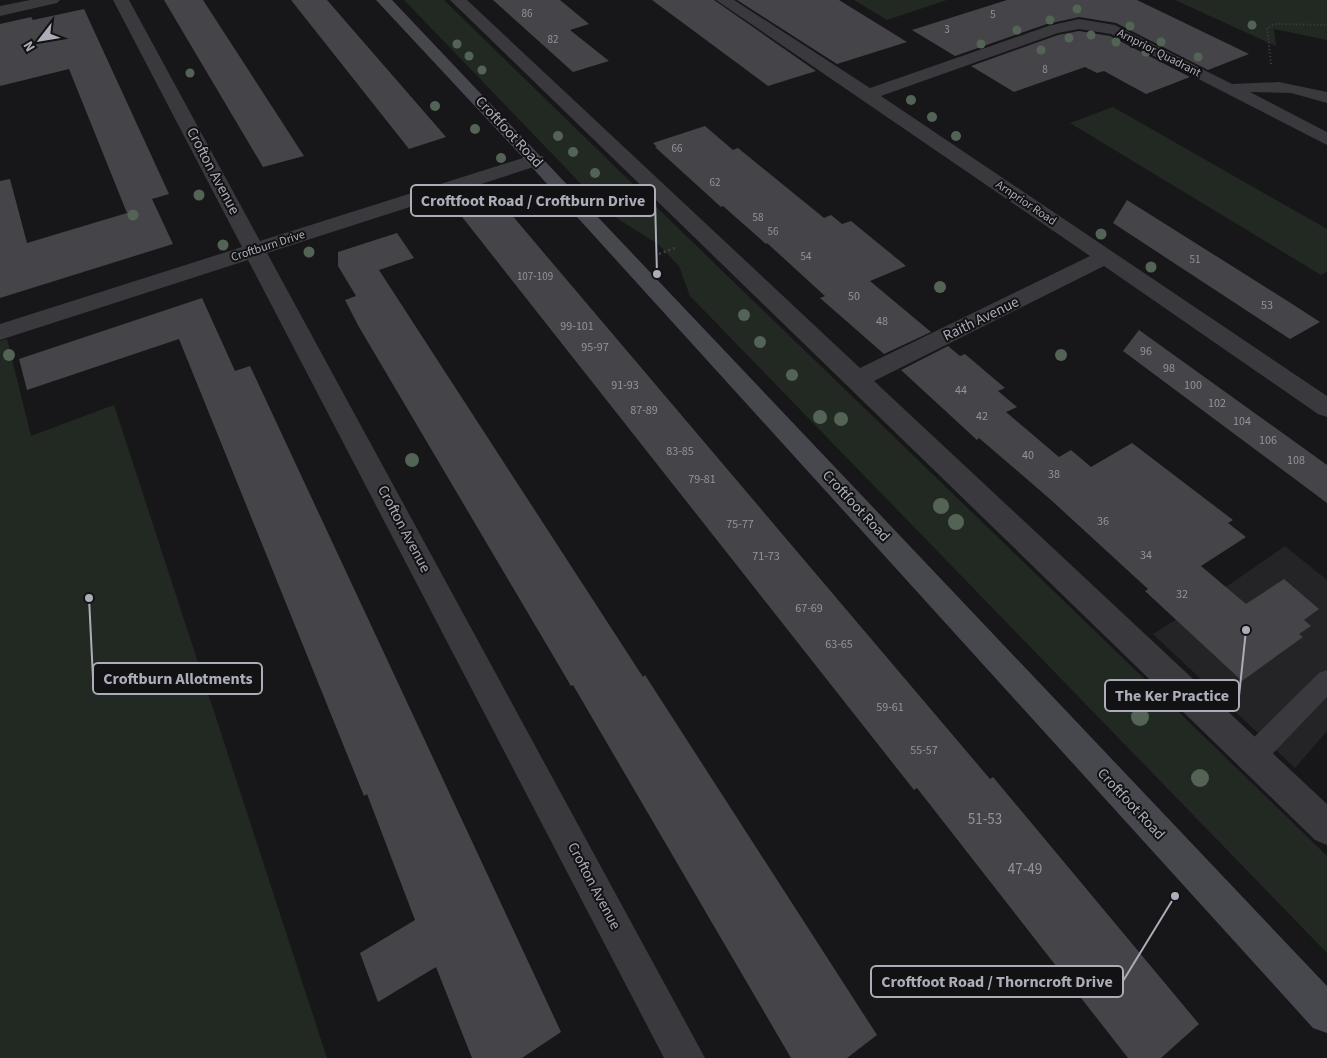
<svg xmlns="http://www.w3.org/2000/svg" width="1327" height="1058" font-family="'Source Sans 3',sans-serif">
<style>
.built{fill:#242326}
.green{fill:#222923}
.building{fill:#454449}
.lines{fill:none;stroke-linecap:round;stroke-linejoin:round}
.path-far1{stroke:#3f4045;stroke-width:2;stroke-dasharray:1 2.5;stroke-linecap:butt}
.path{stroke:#3f4045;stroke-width:2.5;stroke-dasharray:2 3;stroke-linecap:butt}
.lane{fill:#39393e;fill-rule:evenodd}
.street{fill:#39393e;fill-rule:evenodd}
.secondary{fill:#47484e;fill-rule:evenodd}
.tree{fill:#536356}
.labels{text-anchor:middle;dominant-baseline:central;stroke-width:4;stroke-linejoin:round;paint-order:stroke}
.far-number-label{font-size:11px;fill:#92949c}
.far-street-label{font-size:12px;fill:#abaeb8;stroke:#121214}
.number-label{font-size:12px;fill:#92949c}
.street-label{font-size:15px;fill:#abaeb8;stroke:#121214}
.near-number-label{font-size:15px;fill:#92949c}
.leader{fill:none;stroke:#abaeb8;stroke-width:2}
.callout-dot{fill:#abaeb8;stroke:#121214;stroke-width:2}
.callout{fill:#121214;stroke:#abaeb8;stroke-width:2}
.callout-label{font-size:16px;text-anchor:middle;font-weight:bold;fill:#abaeb8}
</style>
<rect width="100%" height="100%" fill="#171719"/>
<polygon class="built" points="1285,546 1327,580 1327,731 1295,768 1153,634 1213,596"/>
<g class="green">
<path d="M404 0H444C737 287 1033 570 1327 856V953L690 296 679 266 658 244 610 214Z"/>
<polygon points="854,0 947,0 887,20"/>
<polygon points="1175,0 1327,0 1327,40 1274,29 1276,46"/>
<polygon points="1113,107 1327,229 1327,272 1321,275 1070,123"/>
<polygon points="7,339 31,436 114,405 327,1058 0,1058 0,341"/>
</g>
<g class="building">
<polygon points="164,0 203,0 304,156 263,167"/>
<polygon points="291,0 327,0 446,137 409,149"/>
<polygon points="493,0 560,0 589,24 570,30 609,61 573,72"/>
<polygon points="652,0 714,0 816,71 768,86"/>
<polygon points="737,0 839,0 907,42 837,64"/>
<polygon points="1007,0 1137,0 1249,54 1208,70 1116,23 1079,17 1047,24 955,56 912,30"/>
<polygon points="84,9 169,194 152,199 173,244 0,298 0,181 10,179 27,243 127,213 69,69 0,86 0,24 31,17 33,20"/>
<polygon points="1079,31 1110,36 1190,77 1146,94 1104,71 1097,73 1085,67 1014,92 971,66 1058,35"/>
<polygon points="705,126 733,150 738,148 824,218 831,215 842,224 851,221 906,266 870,281 931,332 884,354 820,298 825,296 767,243 766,244 723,206 721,207 655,147 657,147 653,143"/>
<polygon points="499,200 990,779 993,777 1199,1024 1161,1058 1128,1058 917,788 914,790 459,213"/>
<polygon points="1127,200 1286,300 1320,322 1290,339 1113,223"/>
<polygon points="397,233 414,258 379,270 643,677 645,675 877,1035 847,1058 791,1058 573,685 571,686 359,327 345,300 356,296 338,266 338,252"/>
<polygon points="202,298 235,371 250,366 561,1032 522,1058 472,1058 436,967 378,1002 360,953 415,920 367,794 364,796 179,339 27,390 19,359"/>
<polygon points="1139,330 1327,465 1327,503 1123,351"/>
<polygon points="948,346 960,356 965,354 1005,388 998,391 1017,407 1006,412 1059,457 1071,450 1091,467 1132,443 1233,520 1228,523 1246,537 1201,566 1246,604 1284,579 1319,609 1304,620 1311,626 1299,634 1303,637 1242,681 1145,591 1148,589 1051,500 979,438 977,440 901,370"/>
</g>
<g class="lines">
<polyline class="path-far1" points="1271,64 1267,28 1274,24 1327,25"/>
<polyline class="path" points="659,254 677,247"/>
<polygon class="lane" points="1327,670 1327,697 1261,766 1252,769 1243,766 1239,757 1243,748 1319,673"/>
<g class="street">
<polygon points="30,0 60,0 57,3 0,16 0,6"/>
<polygon points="113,0 129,0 260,241 529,156 543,156 545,160 543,164 267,253 705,1058 664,1058 248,260 0,340 0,324 242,247"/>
<polygon points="450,0 467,0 860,368 1090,256 716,0 734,0 870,88 1048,26 1079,19 1115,25 1232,84 1279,82 1327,92 1327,103 1291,93 1250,92 1327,132 1327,145 1111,34 1079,29 1058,33 881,96 1327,396 1327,417 1318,414 1104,266 874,381 1327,804 1327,845 1315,840"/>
</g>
<polygon class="secondary" points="376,0 392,0 1327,986 1327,1033 1313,1028 529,164"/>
</g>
<g class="tree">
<circle cx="1077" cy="9" r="4.5"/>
<circle cx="1050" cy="20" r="4.5"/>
<circle cx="1252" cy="25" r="4.5"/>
<circle cx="1130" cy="26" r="4.5"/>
<circle cx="1017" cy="30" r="4.5"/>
<circle cx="1091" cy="35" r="4.5"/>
<circle cx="1069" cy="38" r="4.5"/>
<circle cx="1116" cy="42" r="4.5"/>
<circle cx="1161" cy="42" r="4.5"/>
<circle cx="457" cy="44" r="4.5"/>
<circle cx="981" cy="44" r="4.5"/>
<circle cx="1041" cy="50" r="4.5"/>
<circle cx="1146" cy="52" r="4.5"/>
<circle cx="469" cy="56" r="4.5"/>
<circle cx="1198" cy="57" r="4.5"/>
<circle cx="482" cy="70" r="4.5"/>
<circle cx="190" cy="73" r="4.5"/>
<circle cx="911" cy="100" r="5"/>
<circle cx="435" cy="106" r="5"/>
<circle cx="932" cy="117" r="5"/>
<circle cx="475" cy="129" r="5"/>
<circle cx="558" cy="136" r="5"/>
<circle cx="956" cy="136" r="5"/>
<circle cx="573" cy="152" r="5"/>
<circle cx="501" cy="158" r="5"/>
<circle cx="595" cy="173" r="5"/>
<circle cx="199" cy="195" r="5.5"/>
<circle cx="133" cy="215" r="5.5"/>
<circle cx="1101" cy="234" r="5.5"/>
<circle cx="223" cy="245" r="5.5"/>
<circle cx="309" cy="252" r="5.5"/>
<circle cx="1151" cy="267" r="5.5"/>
<circle cx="940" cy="287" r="6"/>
<circle cx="744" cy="315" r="6"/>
<circle cx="760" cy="342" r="6"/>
<circle cx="9" cy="355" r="6"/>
<circle cx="1061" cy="355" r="6"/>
<circle cx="792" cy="375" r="6"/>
<circle cx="820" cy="417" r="7"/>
<circle cx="841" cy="419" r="7"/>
<circle cx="412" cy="460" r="7"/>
<circle cx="941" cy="506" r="8"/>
<circle cx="956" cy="522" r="8"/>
<circle cx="1140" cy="717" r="9"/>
<circle cx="1200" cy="778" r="9"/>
</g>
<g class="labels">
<g class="far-number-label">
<text x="527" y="13">86</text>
<text x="993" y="14">5</text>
<text x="947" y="29">3</text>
<text x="553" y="39">82</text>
<text x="1045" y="69">8</text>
<text x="677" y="148">66</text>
<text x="715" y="182">62</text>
<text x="758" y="217">58</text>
<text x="773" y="231">56</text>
<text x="806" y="256">54</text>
<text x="1195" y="259">51</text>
<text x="535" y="276">107-109</text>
</g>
<g class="far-street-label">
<text transform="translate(1159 53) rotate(27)">Arnprior Quadrant</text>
<text transform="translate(1026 203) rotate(34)">Arnprior Road</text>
<text transform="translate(268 246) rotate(-18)">Croftburn Drive</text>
</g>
<g class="number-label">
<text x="854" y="296">50</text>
<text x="1267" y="305">53</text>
<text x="882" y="321">48</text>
<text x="577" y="326">99-101</text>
<text x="595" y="347">95-97</text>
<text x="1146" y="351">96</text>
<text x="1169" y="368">98</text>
<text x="625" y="385">91-93</text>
<text x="1193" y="385">100</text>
<text x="961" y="390">44</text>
<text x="1217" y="403">102</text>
<text x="644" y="410">87-89</text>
<text x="982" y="416">42</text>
<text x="1242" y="421">104</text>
<text x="1268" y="440">106</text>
<text x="680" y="451">83-85</text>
<text x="1028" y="455">40</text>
<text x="1296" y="460">108</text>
<text x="1054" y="474">38</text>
<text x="702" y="479">79-81</text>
<text x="1103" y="521">36</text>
<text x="740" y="524">75-77</text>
<text x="1146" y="555">34</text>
<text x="766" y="556">71-73</text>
<text x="1182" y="594">32</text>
<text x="809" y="608">67-69</text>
<text x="839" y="644">63-65</text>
<text x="890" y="707">59-61</text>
<text x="924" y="750">55-57</text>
</g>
<g class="street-label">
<text transform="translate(509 132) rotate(47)">Croftfoot Road</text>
<text transform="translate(213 171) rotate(62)">Crofton Avenue</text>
<text transform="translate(981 319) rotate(-26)">Raith Avenue</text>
<text transform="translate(856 506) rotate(47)">Croftfoot Road</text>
<text transform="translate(404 529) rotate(62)">Crofton Avenue</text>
<text transform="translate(1131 804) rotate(47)">Croftfoot Road</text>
<text transform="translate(594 886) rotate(62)">Crofton Avenue</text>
</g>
<g class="near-number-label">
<text x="985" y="819">51-53</text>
<text x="1025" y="869">47-49</text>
</g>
</g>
<path class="leader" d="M657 274L655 200M89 598L93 678M1246 630L1239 696M1175 896L1123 981"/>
<g class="callout-dot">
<circle cx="657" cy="274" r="5"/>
<circle cx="89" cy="598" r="5"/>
<circle cx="1246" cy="630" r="5"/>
<circle cx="1175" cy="896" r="5"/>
</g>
<g class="callout">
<rect x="411" y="185" width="244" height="31" rx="5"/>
<rect x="93" y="663" width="169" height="31" rx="5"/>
<rect x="1105" y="680" width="134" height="31" rx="5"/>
<rect x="871" y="966" width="252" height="31" rx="5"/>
</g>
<g class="callout-label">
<text x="533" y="206">Croftfoot Road / Croftburn Drive</text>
<text x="178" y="684">Croftburn Allotments</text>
<text x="1172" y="701">The Ker Practice</text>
<text x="997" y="987">Croftfoot Road / Thorncroft Drive</text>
</g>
<g transform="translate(40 40) rotate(239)" stroke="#121214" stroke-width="4" paint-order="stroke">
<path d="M0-4L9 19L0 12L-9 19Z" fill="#abaeb8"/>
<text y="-8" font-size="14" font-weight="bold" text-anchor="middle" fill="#abaeb8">N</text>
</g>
</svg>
